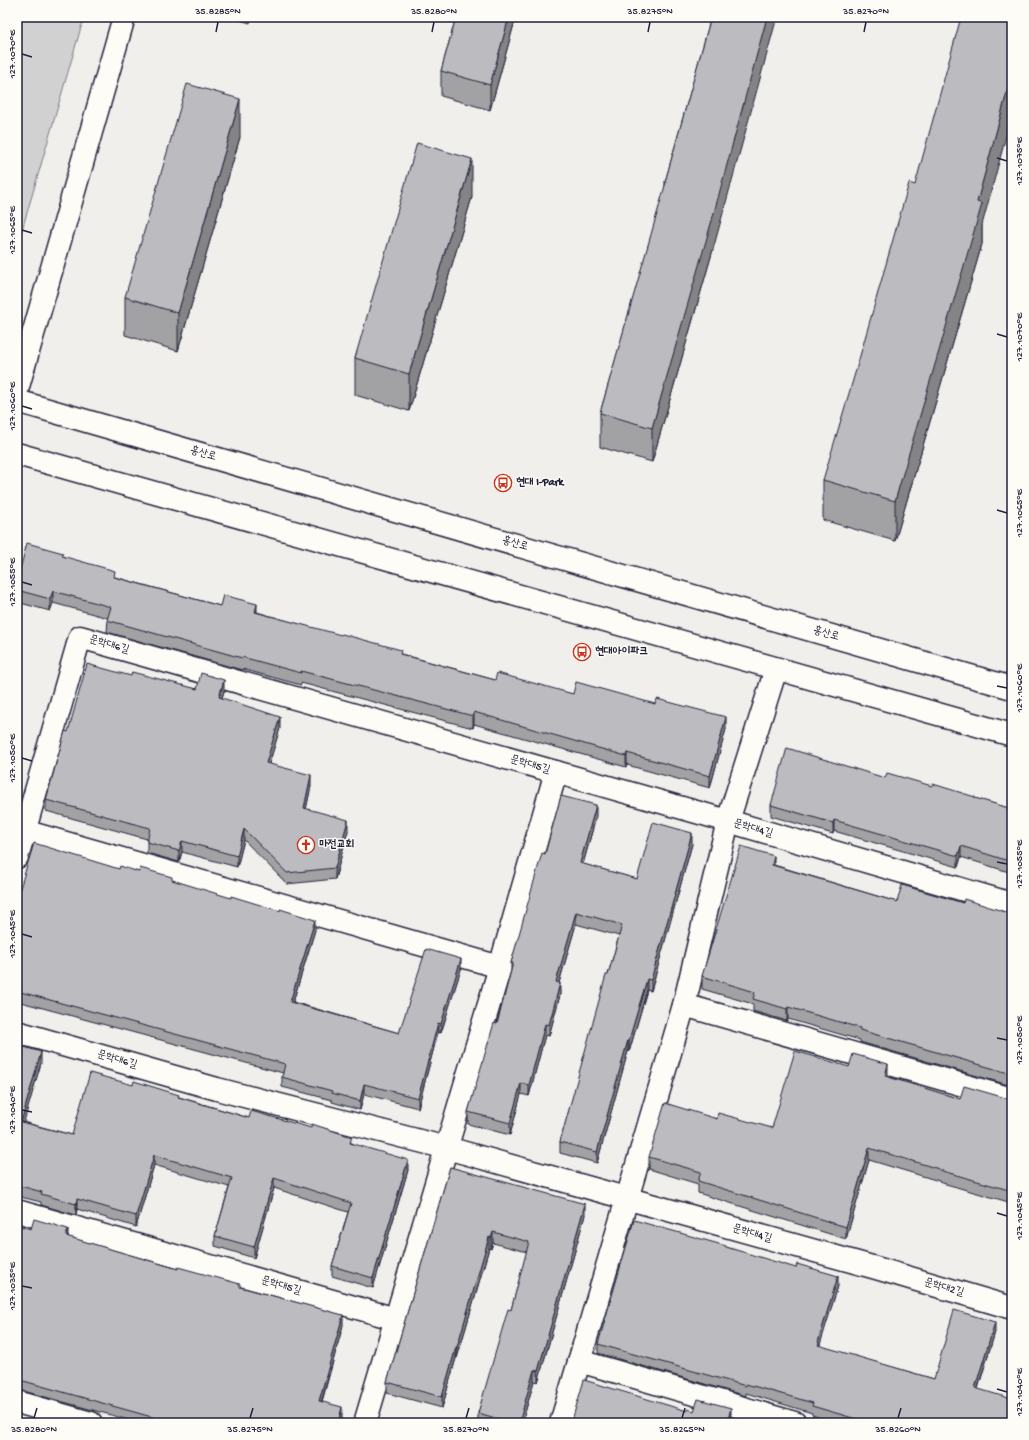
<svg xmlns="http://www.w3.org/2000/svg" width="1029" height="1440" font-family="'Gochi Hand','Poor Story',sans-serif">
<style>
.green{fill:#d2d1d1;stroke:#7a7a86}
.lines{fill:none;stroke-linecap:round;stroke-linejoin:round}
.minor-casing{stroke:#22223b;stroke-width:25}
.tertiary-casing{stroke:#22223b;stroke-width:25}
.minor{stroke:#fdfcf7;stroke-width:22}
.tertiary{stroke:#fdfcf7;stroke-width:22}
.wall{fill:#a2a2a5;stroke:#22223b}
.shaded-wall{fill:#848486;stroke:#22223b}
.building{fill:#bcbcc0;stroke:#22223b}
.ticks{fill:none;stroke:#22223b;stroke-width:1.5}
.labels{text-anchor:middle;dominant-baseline:central;stroke-width:3;stroke-linejoin:round;paint-order:stroke}
.street-label{font-size:11px;fill:#22223b;stroke:#fdfcf7}
.poi-label{font-size:11px;font-weight:bold;fill:#22223b;stroke:#fdfcf7;text-anchor:start}
.neatline{fill:none;stroke:#22223b;stroke-width:1.5}
.ticks-label{font-size:10px;text-anchor:middle;fill:#22223b}
</style>
<rect width="100%" height="100%" fill="#f0efec"/>
<filter id="ink" filterUnits="userSpaceOnUse"><feTurbulence type="fractalNoise" baseFrequency=".025" numOctaves="2"/><feDisplacementMap in="SourceGraphic" scale="8" xChannelSelector="R" yChannelSelector="G"/><feConvolveMatrix kernelMatrix="1 2 1 2 8 2 1 2 1" color-interpolation-filters="sRGB"/></filter>
<g filter="url(#ink)">
<polygon class="green" points="17,17 84,17 17,247"/>
<g class="lines">
<defs>
<g id="minor">
<polyline points="17,390 124,17"/>
<polyline points="24,831 500,967"/>
<polyline points="17,857 80,637 728,821 1012,904"/>
<polyline points="684,1005 1012,1099"/>
<polyline points="17,1032 217,1089 447,1148 876,1268 1012,1308"/>
<polyline points="17,1211 396,1319"/>
<polyline points="579,1361 795,1423"/>
<polyline points="17,1402 91,1423"/>
<polyline points="365,1423 500,967 556,772"/>
<polyline points="561,1423 684,1005 728,821 776,669"/>
</g>
<g id="tertiary">
<polyline points="17,401 1012,688"/>
<polyline points="17,454 1012,735"/>
</g>
</defs>
<use href="#minor" class="minor-casing"/>
<use href="#tertiary" class="tertiary-casing"/>
<use href="#minor" class="minor"/>
<use href="#tertiary" class="tertiary"/>
</g>
<g class="wall">
<polygon points="230,17 252,17 250,23"/>
<polygon points="456,17 516,17 490,110 441,96 441,71"/>
<polygon points="711,17 712,253 652,462 600,447 600,413 665,188 665,182"/>
<polygon points="240,137 178,351 125,335 125,297"/>
<polygon points="472,197 409,411 355,395 355,358"/>
<polygon points="982,225 982,244 895,541 823,520 823,480"/>
<polygon points="63,557 115,577 220,606 257,612 401,654 495,680 573,694 726,729 710,788 627,765 626,767 474,724 473,728 301,683 301,685 242,669 242,670 107,632 108,618 53,603 50,611 17,602 17,581"/>
<polygon points="131,676 197,689 224,691 222,698 280,728 269,764 311,786 306,809 348,831 335,879 287,884 244,840 237,867 182,852 179,862 147,853 147,839 46,811 46,800 68,732"/>
<polygon points="885,778 932,786 1012,809 1012,873 961,857 958,867 834,831 833,834 771,816 771,805"/>
<polygon points="596,817 583,864 637,879 692,844 651,991 647,990 629,1052 628,1051 597,1163 560,1153 560,1142 619,936 576,924 559,983 560,995 549,1036 545,1035 529,1096 521,1094 510,1135 468,1124 468,1112 497,1024 511,972 511,963 545,854"/>
<polygon points="774,865 897,902 963,903 1012,914 1012,1086 860,1042 860,1040 788,1019 787,1021 753,1011 753,1004 702,989 702,976"/>
<polygon points="119,869 139,872 172,880 315,930 293,1002 399,1033 461,969 441,1033 438,1032 418,1108 364,1094 360,1110 332,1102 332,1100 282,1087 282,1077 283,1073 17,1001 17,898"/>
<polygon points="17,1045 41,1063 23,1122 72,1135 133,1085 179,1097 249,1118 352,1143 408,1170 373,1288 332,1276 332,1266 348,1212 274,1188 254,1258 215,1246 215,1236 229,1187 154,1165 136,1227 77,1209 76,1215 41,1205 41,1202 17,1196"/>
<polygon points="849,1067 888,1077 960,1099 1012,1099 1012,1203 939,1182 939,1181 869,1160 846,1239 698,1193 698,1184 649,1169 649,1157 717,1119 772,1128"/>
<polygon points="450,1167 585,1215 538,1382 534,1381 522,1423 478,1423 478,1413 511,1310 527,1252 493,1243 491,1249 489,1248 457,1358 456,1358 442,1408 387,1393 387,1382"/>
<polygon points="17,1225 31,1229 68,1237 240,1287 343,1325 322,1402 342,1417 341,1423 140,1423 20,1390 17,1390"/>
<polygon points="726,1247 838,1286 819,1346 934,1379 995,1332 978,1389 1012,1423 838,1423 812,1415 812,1413 746,1393 746,1396 598,1353 598,1344"/>
</g>
<g class="shaded-wall">
<polygon points="509,17 516,17 490,110 490,85"/>
<polygon points="767,17 777,17 712,253 652,462 652,428"/>
<polygon points="1012,74 1012,114 982,225 982,244 895,541 895,501"/>
<polygon points="240,99 240,137 178,351 178,313"/>
<polygon points="472,159 472,197 409,411 409,374"/>
<polygon points="53,591 53,603 50,611 50,599"/>
<polygon points="257,604 257,616 255,612"/>
<polygon points="224,680 224,691 219,708 219,697"/>
<polygon points="474,712 474,724 473,728 473,716"/>
<polygon points="280,717 280,728 266,774 266,763"/>
<polygon points="726,717 726,729 710,788 710,776"/>
<polygon points="627,753 627,765 626,767 626,756"/>
<polygon points="311,775 311,786 304,819 304,808"/>
<polygon points="596,805 596,817 580,875 580,863"/>
<polygon points="348,820 348,831 335,879 335,868"/>
<polygon points="834,820 834,831 833,834 833,823"/>
<polygon points="244,829 244,840 237,867 237,856"/>
<polygon points="692,833 692,844 651,991 651,980"/>
<polygon points="182,841 182,852 179,862 179,851"/>
<polygon points="961,846 961,857 958,867 958,856"/>
<polygon points="774,856 774,868 772,865"/>
<polygon points="576,912 576,924 556,993 556,982"/>
<polygon points="315,920 315,930 290,1011 290,1002"/>
<polygon points="461,959 461,969 441,1033 441,1024"/>
<polygon points="647,979 647,990 629,1052 629,1040"/>
<polygon points="560,983 560,995 549,1036 549,1025"/>
<polygon points="788,1007 788,1019 787,1021 787,1009"/>
<polygon points="438,1023 438,1032 418,1108 418,1098"/>
<polygon points="545,1024 545,1035 529,1096 529,1085"/>
<polygon points="628,1040 628,1051 597,1163 597,1152"/>
<polygon points="41,1052 41,1063 21,1132 21,1122"/>
<polygon points="888,1064 888,1076 885,1076"/>
<polygon points="521,1083 521,1094 510,1135 510,1123"/>
<polygon points="364,1084 364,1094 360,1110 360,1101"/>
<polygon points="869,1148 869,1160 846,1239 846,1227"/>
<polygon points="154,1155 154,1165 136,1227 136,1216"/>
<polygon points="408,1160 408,1170 373,1288 373,1278"/>
<polygon points="274,1178 274,1188 254,1258 254,1247"/>
<polygon points="77,1199 77,1209 76,1215 76,1204"/>
<polygon points="585,1204 585,1215 538,1382 538,1371"/>
<polygon points="68,1229 68,1239 66,1236"/>
<polygon points="493,1232 493,1243 491,1249 491,1238"/>
<polygon points="489,1237 489,1248 457,1358 457,1347"/>
<polygon points="838,1276 838,1286 819,1348 818,1342"/>
<polygon points="343,1315 343,1325 319,1410 319,1401"/>
<polygon points="995,1322 995,1332 975,1397 975,1388"/>
<polygon points="456,1347 456,1358 442,1408 442,1397"/>
<polygon points="534,1370 534,1381 522,1423 519,1423"/>
<polygon points="342,1407 342,1417 341,1423 338,1423"/>
<polygon points="731,1408 731,1418 730,1423 727,1423"/>
</g>
<g class="building">
<polygon points="456,17 509,17 490,85 441,71"/>
<polygon points="711,17 767,17 712,220 652,428 600,413 666,182 665,182"/>
<polygon points="961,17 1012,17 1012,74 977,202 982,204 895,501 823,480 856,370 909,183 915,185"/>
<polygon points="187,84 240,99 178,313 125,297"/>
<polygon points="417,143 472,159 409,374 355,358"/>
<polygon points="27,543 63,553 62,556 115,571 114,577 220,606 223,595 257,604 255,612 341,635 342,634 401,650 400,654 495,680 497,673 573,694 576,682 655,704 657,699 726,717 710,776 627,753 626,756 474,712 473,716 301,671 301,673 242,657 242,658 107,620 111,607 53,591 50,599 17,590 17,581"/>
<polygon points="87,664 131,676 132,672 197,689 201,673 224,680 219,697 280,717 266,763 311,775 304,808 348,820 335,868 287,873 244,829 237,856 182,841 179,851 147,842 150,828 46,800 65,731 68,732"/>
<polygon points="787,748 885,778 887,773 932,786 933,784 975,797 975,798 1012,809 1012,862 961,846 958,856 834,820 833,823 771,805"/>
<polygon points="561,796 596,805 580,863 637,879 653,822 692,833 651,980 647,979 629,1040 628,1040 597,1152 560,1142 606,975 608,975 622,925 576,912 556,982 560,983 549,1025 545,1024 529,1085 521,1083 510,1123 468,1112 494,1023 497,1024 513,963 511,963 542,853 545,854"/>
<polygon points="34,843 119,869 120,866 139,872 140,868 172,877 172,880 231,898 231,896 280,911 280,909 315,920 290,1002 399,1033 426,949 461,959 441,1024 438,1023 418,1098 364,1084 360,1101 332,1093 332,1091 282,1077 285,1064 17,991 17,898"/>
<polygon points="741,846 774,856 772,865 897,902 902,885 963,903 964,899 1012,914 1012,1074 860,1030 860,1028 788,1007 787,1009 753,999 755,992 702,976"/>
<polygon points="17,1045 41,1052 21,1122 72,1135 90,1073 133,1085 134,1081 179,1095 178,1097 249,1118 251,1111 311,1128 312,1124 352,1137 350,1143 408,1160 373,1278 332,1266 351,1203 274,1178 254,1247 215,1236 232,1178 154,1155 136,1216 77,1199 76,1204 41,1194 42,1192 17,1185"/>
<polygon points="795,1051 849,1067 853,1054 888,1064 885,1076 960,1099 964,1086 1009,1099 1012,1099 1012,1191 939,1170 939,1169 869,1148 846,1227 698,1181 701,1172 649,1157 665,1103 717,1119 718,1113 772,1128"/>
<polygon points="450,1167 585,1204 538,1371 534,1370 519,1423 514,1423 478,1413 508,1309 511,1310 529,1242 493,1232 491,1238 489,1237 457,1347 456,1347 442,1397 387,1382"/>
<polygon points="34,1219 68,1229 66,1236 178,1269 178,1267 240,1284 240,1287 343,1315 319,1401 342,1407 338,1423 160,1423 158,1422 159,1419 20,1380 17,1381 17,1225 31,1229"/>
<polygon points="634,1220 726,1246 726,1247 796,1268 797,1264 838,1276 818,1342 819,1343 818,1345 934,1379 954,1310 995,1322 975,1388 1012,1399 1012,1423 870,1423 812,1406 813,1403 746,1384 746,1386 598,1344"/>
<polygon points="584,1380 687,1411 687,1409 694,1411 698,1399 731,1408 727,1423 569,1423 573,1417"/>
</g>
</g>
<path class="ticks" d="M216 32 218 22M432 32 434 22M648 32 650 22M864 32 866 22M22 54 32 57M997 158 1007 161M22 230 32 233M997 334 1007 337M22 406 32 409M997 510 1007 513M22 582 32 585M997 686 1007 688M22 758 32 761M997 862 1007 864M22 934 32 937M997 1038 1007 1040M22 1110 32 1112M997 1213 1007 1216M22 1286 32 1288M997 1389 1007 1392M34 1418 37 1408M250 1418 253 1408M466 1418 469 1408M682 1418 685 1408M898 1418 901 1408"/>
<defs>
<symbol id="bus-ring" viewBox="-11 -11 22 22"><circle r="9.5" fill="#fdfcf7" stroke="#c8321e" stroke-width="1.5"/><path d="M-5-6H5V4H4V6H2V4H-2V6H-4V4H-5ZM-3.5-4V0h7V-4ZM-3.5 1.2v1.5H-2V1.2ZM2 1.2v1.5H3.5V1.2Z" fill="#c8321e"/></symbol>
<symbol id="church-ring" viewBox="-11 -11 22 22"><circle r="9.5" fill="#fdfcf7" stroke="#c8321e" stroke-width="1.5"/><path d="M-1.2-6h2.4v3.5h3.3v2.4h-3.3V6h-2.4V-.1h-3.3v-2.4h3.3Z" fill="#c8321e"/></symbol>
</defs>
<g fill-rule="evenodd">
<use href="#bus-ring" x="493" y="473" width="20" height="20"/>
<use href="#bus-ring" x="572" y="642" width="20" height="20"/>
<use href="#church-ring" x="296" y="835" width="20" height="20"/>
</g>
<g class="labels">
<g class="street-label">
<text transform="translate(203 454) rotate(16)">홍산로</text>
<text transform="translate(515 544) rotate(16)">홍산로</text>
<text transform="translate(826 634) rotate(16)">홍산로</text>
<text transform="translate(109 645) rotate(16)">문학대6길</text>
<text transform="translate(530 765) rotate(16)">문학대5길</text>
<text transform="translate(753 829) rotate(16)">문학대4길</text>
<text transform="translate(117 1060) rotate(16)">문학대6길</text>
<text transform="translate(752 1234) rotate(16)">문학대4길</text>
<text transform="translate(281 1286) rotate(16)">문학대5길</text>
<text transform="translate(944 1288) rotate(16)">문학대2길</text>
</g>
<g class="poi-label">
<text x="516" y="483">현대 I-Park</text>
<text x="595" y="652">현대아이파크</text>
<text x="319" y="845">마전교회</text>
</g>
</g>
<rect width="1029" height="1440" fill="none" stroke="#fdfcf7" stroke-width="44"/>
<rect x="22" y="22" width="985" height="1396" class="neatline"/>
<g class="ticks-label">
<text x="218" y="14">35.8285°N</text>
<text x="434" y="14">35.8280°N</text>
<text x="650" y="14">35.8275°N</text>
<text x="866" y="14">35.8270°N</text>
<text transform="translate(11 54) rotate(-90)" y="4">127.1070°E</text>
<text transform="translate(1018 161) rotate(-90)" y="4">127.1075°E</text>
<text transform="translate(11 230) rotate(-90)" y="4">127.1065°E</text>
<text transform="translate(1018 337) rotate(-90)" y="4">127.1070°E</text>
<text transform="translate(11 406) rotate(-90)" y="4">127.1060°E</text>
<text transform="translate(1018 513) rotate(-90)" y="4">127.1065°E</text>
<text transform="translate(11 582) rotate(-90)" y="4">127.1055°E</text>
<text transform="translate(1018 688) rotate(-90)" y="4">127.1060°E</text>
<text transform="translate(11 758) rotate(-90)" y="4">127.1050°E</text>
<text transform="translate(1018 864) rotate(-90)" y="4">127.1055°E</text>
<text transform="translate(11 934) rotate(-90)" y="4">127.1045°E</text>
<text transform="translate(1018 1040) rotate(-90)" y="4">127.1050°E</text>
<text transform="translate(11 1110) rotate(-90)" y="4">127.1040°E</text>
<text transform="translate(1018 1216) rotate(-90)" y="4">127.1045°E</text>
<text transform="translate(11 1286) rotate(-90)" y="4">127.1035°E</text>
<text transform="translate(1018 1392) rotate(-90)" y="4">127.1040°E</text>
<text x="34" y="1432">35.8280°N</text>
<text x="250" y="1432">35.8275°N</text>
<text x="466" y="1432">35.8270°N</text>
<text x="682" y="1432">35.8265°N</text>
<text x="898" y="1432">35.8260°N</text>
</g>
</svg>
